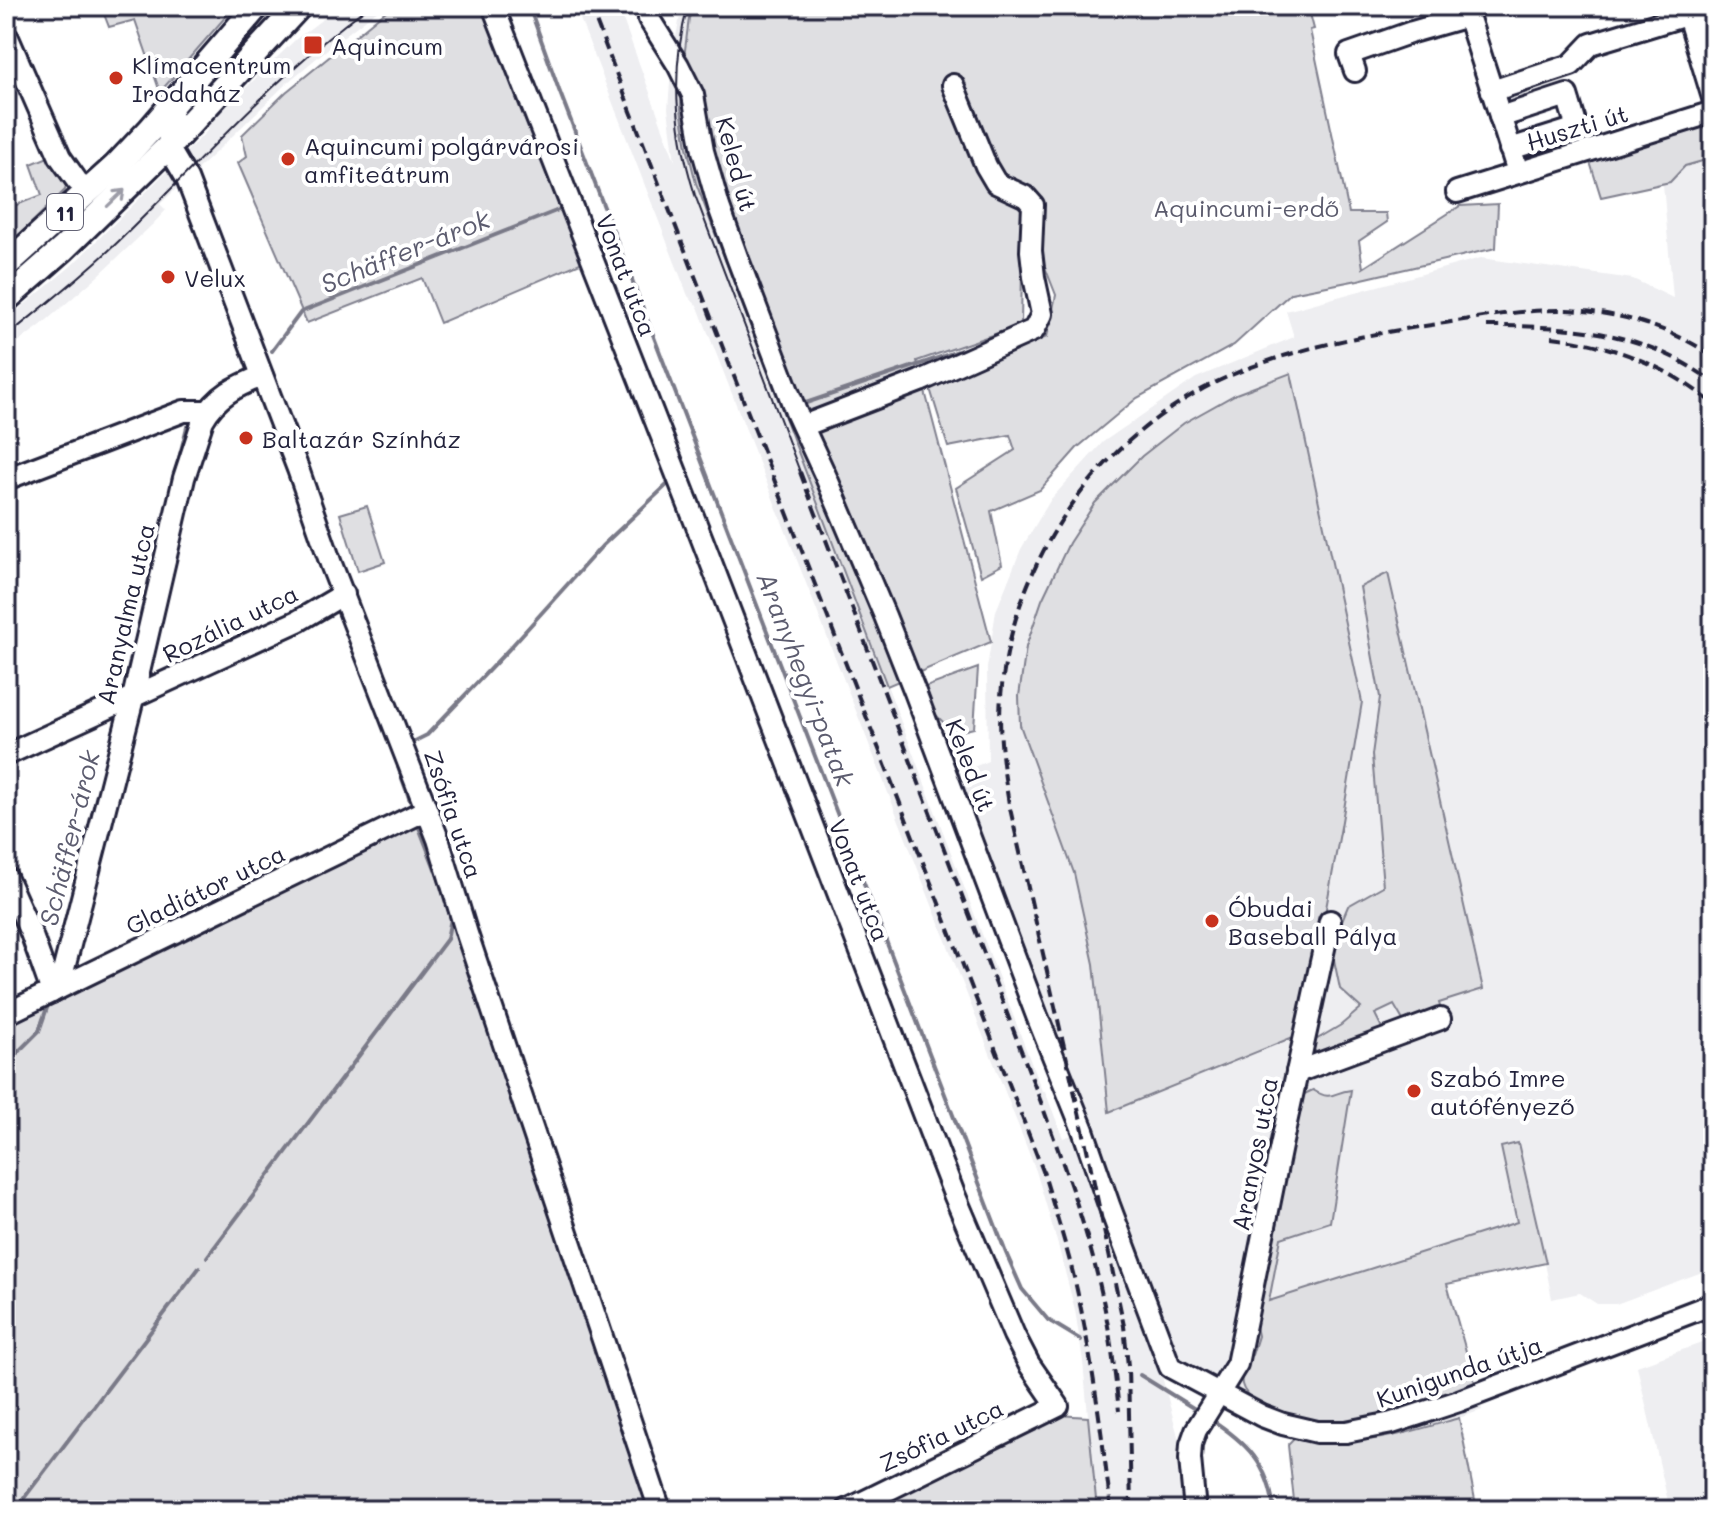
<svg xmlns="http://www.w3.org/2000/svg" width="1719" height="1516" font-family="Mali,sans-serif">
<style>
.built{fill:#eeeef1}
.green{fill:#dfdfe2;stroke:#80808e;stroke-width:2}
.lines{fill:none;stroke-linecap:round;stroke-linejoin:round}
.stream{stroke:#7a7a88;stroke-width:4}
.minor-casing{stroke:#22223b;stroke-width:26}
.major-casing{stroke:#22223b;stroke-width:30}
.minor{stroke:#fff;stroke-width:20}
.major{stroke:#fff;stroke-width:24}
.tram{stroke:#22223b;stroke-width:2}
.rail{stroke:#22223b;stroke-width:4;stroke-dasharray:12 6;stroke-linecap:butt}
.oneway{stroke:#9c9ca7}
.poi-dot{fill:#c8321e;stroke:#fff;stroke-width:3}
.labels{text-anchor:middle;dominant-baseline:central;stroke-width:8;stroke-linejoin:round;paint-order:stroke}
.shield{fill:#fff;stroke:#646476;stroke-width:2}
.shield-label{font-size:22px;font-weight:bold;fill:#22223b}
.poi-label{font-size:24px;fill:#22223b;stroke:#fff;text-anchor:start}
.street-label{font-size:24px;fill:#22223b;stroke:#fff}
.park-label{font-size:24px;fill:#5b5b6d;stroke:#fff}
.water-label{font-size:26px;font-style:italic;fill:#5c5c6f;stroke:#fff}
</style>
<rect width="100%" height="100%" fill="#fff"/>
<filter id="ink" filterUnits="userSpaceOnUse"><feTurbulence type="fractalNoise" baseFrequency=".0125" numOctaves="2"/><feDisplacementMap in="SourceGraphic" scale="16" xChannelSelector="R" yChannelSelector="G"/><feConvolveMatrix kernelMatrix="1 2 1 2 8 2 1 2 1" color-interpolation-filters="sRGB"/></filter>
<g filter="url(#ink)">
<g class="built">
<polygon points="340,6 383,6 331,46 288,82 217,151 160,204 166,210 153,224 98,276 40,326 6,351 6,320 70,267 128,210 207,131 208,127 223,110 295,40"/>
<polygon points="575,6 618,6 675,161 668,109 672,57 682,6 694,6 689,19 682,74 706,211 1042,1091 1045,1091 1063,1138 1083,1131 954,775 988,761 987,668 996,611 1021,549 1051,499 1103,442 1196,378 1294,337 1286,311 1481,258 1633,279 1673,298 1660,150 1713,134 1713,1268 1616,1304 1597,1304 1580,1293 1552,1299 1545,1263 1448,1284 1482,1410 1459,1418 1402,1433 1344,1442 1160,1369 1183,1455 1189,1510 1097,1510 1083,1362 1075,1310 1058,1245 1036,1171 698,307 688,296"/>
<polygon points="1713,1339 1713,1510 1670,1510 1637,1366"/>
</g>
<g class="green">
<polygon points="101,6 235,6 160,92 135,20 109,27"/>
<polygon points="392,6 485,6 585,261 440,323 422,278 307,323 238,163 247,156 242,135 286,92"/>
<polygon points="694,6 1308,6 1314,29 1310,30 1349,213 1386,213 1387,222 1359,241 1363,268 1460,206 1498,204 1496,248 1358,280 1291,293 1234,345 1137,398 1077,448 1040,490 991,511 1002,565 981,576 956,488 1015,450 1010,435 948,447 929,385 1047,337 1056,295 1041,257 1037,213 992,187 1023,207 1021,325 917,361 991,642 887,686 696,183 687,147 681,109 682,74 689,18"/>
<polygon points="1709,125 1713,137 1713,158 1685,166 1670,182 1601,197 1590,162"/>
<polygon points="48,157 52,158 66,186 65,190 6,248 6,209 42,195 31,164"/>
<polygon points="1291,373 1362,702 1341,827 1303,1033 1109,1112 1094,964 1074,873 1020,725 1019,696 1026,647 1042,600 1069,543 1095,503 1142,456 1184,423 1236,394"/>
<polygon points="367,506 385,562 358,571 340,514"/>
<polygon points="1388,573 1483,989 1439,1003 1441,1010 1404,1022 1394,1005 1375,1014 1383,1030 1322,1053 1317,1053 1314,1050 1314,1041 1341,1025 1361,1008 1340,989 1333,955 1338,930 1348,906 1383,886 1372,755 1380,697 1360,587"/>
<polygon points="978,668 974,728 954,733 926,705 920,689"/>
<polygon points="426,810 670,1510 6,1510 6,1014"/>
<path d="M1313 1090C1333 1102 1332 1092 1351 1090L1330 1222 1281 1238 1269 1301 1517 1222 1501 1147 1518 1143 1546 1263 1447 1284 1475 1383C1435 1397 1385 1420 1343 1423 1335 1423 1327 1422 1318 1421 1298 1420 1276 1417 1259 1405 1238 1389 1239 1382 1246 1357L1252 1355 1258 1336 1255 1321 1300 1096Z"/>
<polygon points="1043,1414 1088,1417 1097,1510 837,1510"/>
<path d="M1459 1418 1477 1510H1295L1288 1445 1298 1435C1312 1437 1327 1440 1342 1441 1375 1444 1427 1427 1459 1418Z"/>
</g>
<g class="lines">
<g class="stream">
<polyline points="529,6 559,90 1006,1253 1022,1289 1048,1320 1081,1340"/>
<polyline points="272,351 301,312 566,207"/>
<polyline points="800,405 985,342"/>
<polyline points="175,474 187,427"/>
<polyline points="137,637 172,486"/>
<polyline points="411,743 427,735 510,648 602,546 669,483 671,477"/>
<polyline points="398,767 413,809"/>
<polyline points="417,822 444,892"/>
<polyline points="6,1002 35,988"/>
<polyline points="6,1064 39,1031 49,1002"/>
<polyline points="207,1257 447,939 451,919 446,901"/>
<polyline points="1140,1375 1198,1411"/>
<path d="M1209 1418C1246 1442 1269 1464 1274 1510"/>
<polyline points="15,1510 199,1268"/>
</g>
<defs>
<g id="minor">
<polyline points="493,6 702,539 954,1194 1014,1335 1029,1364 1058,1406 847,1510"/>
<polyline points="1465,6 1518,172"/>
<polyline points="1685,6 1713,98"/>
<polyline points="649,19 678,65 693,95 703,151 719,207 737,257 796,412 826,477 885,616 915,692 1037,1016 1083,1130 1109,1205 1170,1367 1262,1416 1283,1424 1317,1432 1346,1432 1392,1423 1459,1401 1713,1304"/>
<polyline points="6,39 8,38 60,157 77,181"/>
<polyline points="1355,71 1349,54 1412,32 1468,16"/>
<polyline points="1492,91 1571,65 1591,44 1713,7"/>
<polyline points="173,103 168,147 187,179 298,469 331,564 438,839 467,934 660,1510"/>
<polyline points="1500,117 1567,95 1577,128 1510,149"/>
<polyline points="1457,192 1713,112"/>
<polyline points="803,426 920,381 1034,330 1042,314 1034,277 1031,251 1033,205 1026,197 996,183 986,166 953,85"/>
<polyline points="6,479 184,411 208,411"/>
<polyline points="6,755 298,621 344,594"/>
<polyline points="6,877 31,933 52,992"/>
<path d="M59 988 133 698 184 478 203 420C217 395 237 386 262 376"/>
<polyline points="6,1014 426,810"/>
<polyline points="1297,1072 1440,1019"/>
<polyline points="1195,1510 1190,1459 1191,1444 1196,1430 1237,1364 1281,1146 1330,921"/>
</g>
<g id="major">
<polyline points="6,265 115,167 150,130 257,6"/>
<polyline points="6,299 63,249 168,147 299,6"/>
</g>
</defs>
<use href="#minor" class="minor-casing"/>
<use href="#major" class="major-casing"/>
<use href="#minor" class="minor"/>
<use href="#major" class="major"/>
<g class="tram">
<path d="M688 6C670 70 675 132 695 195L800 472"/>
<path d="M6 337C45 305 85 274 121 239 203 159 277 74 369 6"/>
</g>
<g class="rail">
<path d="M590 6 1043 1171C1055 1211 1068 1250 1077 1290 1093 1363 1102 1436 1111 1510"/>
<path d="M1487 326C1573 326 1640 329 1713 382"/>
<path d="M1552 337C1610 344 1667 365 1713 404"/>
<path d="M800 472 1042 1105C1065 1169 1089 1233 1103 1300 1111 1337 1115 1374 1119 1411"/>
<path d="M1131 1510 1128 1366 1124 1326 1083 1130 1009 804C1003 768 998 732 1001 696 1013 555 1104 429 1234 374 1300 346 1374 333 1445 323 1482 317 1521 310 1559 310 1613 310 1668 326 1713 356"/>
</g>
</g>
<defs><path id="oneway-shaft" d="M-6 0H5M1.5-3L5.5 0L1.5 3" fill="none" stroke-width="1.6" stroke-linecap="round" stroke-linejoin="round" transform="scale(2)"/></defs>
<use class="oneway" href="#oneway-shaft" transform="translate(116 198) rotate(-44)"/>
</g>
<g class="poi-dot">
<rect x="303" y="35" width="20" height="20" rx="4"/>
<circle cx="116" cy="78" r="8"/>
<circle cx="288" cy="159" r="8"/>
<circle cx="168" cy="277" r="8"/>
<circle cx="246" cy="438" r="8"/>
<circle cx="1212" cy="921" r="8"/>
<circle cx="1414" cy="1091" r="8"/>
</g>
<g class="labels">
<rect class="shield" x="47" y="194" width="36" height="36" rx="6"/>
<g class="shield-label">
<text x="65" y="212">11</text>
</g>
<g class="poi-label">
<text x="331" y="45">Aquincum</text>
<text x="132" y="64">Klímacentrum<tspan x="132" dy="28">Irodaház</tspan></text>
<text x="304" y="145">Aquincumi polgárvárosi<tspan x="304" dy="28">amfiteátrum</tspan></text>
<text x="184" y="277">Velux</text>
<text x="262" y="438">Baltazár Színház</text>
<text x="1228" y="907">Óbudai<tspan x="1228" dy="28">Baseball Pálya</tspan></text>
<text x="1430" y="1077">Szabó Imre<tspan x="1430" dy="28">autófényező</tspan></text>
</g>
<g class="street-label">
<text transform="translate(1577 127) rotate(-17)">Huszti út</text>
<text transform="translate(737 164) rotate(75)">Keled út</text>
<text transform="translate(627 275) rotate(69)">Vonat utca</text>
<text transform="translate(125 614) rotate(-77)">Aranyalma utca</text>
<text transform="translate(230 623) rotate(-26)">Rozália utca</text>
<text transform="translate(971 765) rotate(69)">Keled út</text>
<text transform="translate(454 814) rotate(71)">Zsófia utca</text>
<text transform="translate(860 880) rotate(69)">Vonat utca</text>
<text transform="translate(205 889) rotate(-26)">Gladiátor utca</text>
<text transform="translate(1254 1154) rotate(-79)">Aranyos utca</text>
<text transform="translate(1459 1371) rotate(-19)">Kunigunda útja</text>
<text transform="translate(941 1435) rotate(-26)">Zsófia utca</text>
</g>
<g class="park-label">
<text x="1246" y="207">Aquincumi-erdő</text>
</g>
<g class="water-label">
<text transform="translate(405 251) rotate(-22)">Schäffer-árok</text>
<text transform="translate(806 679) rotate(69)">Aranyhegyi-patak</text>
<text transform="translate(69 838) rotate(-76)">Schäffer-árok</text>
</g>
</g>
<rect width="1719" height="1516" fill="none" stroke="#fff" stroke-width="32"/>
<rect x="16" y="16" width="1687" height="1484" fill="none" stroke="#22223b" stroke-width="3" filter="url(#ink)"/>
</svg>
